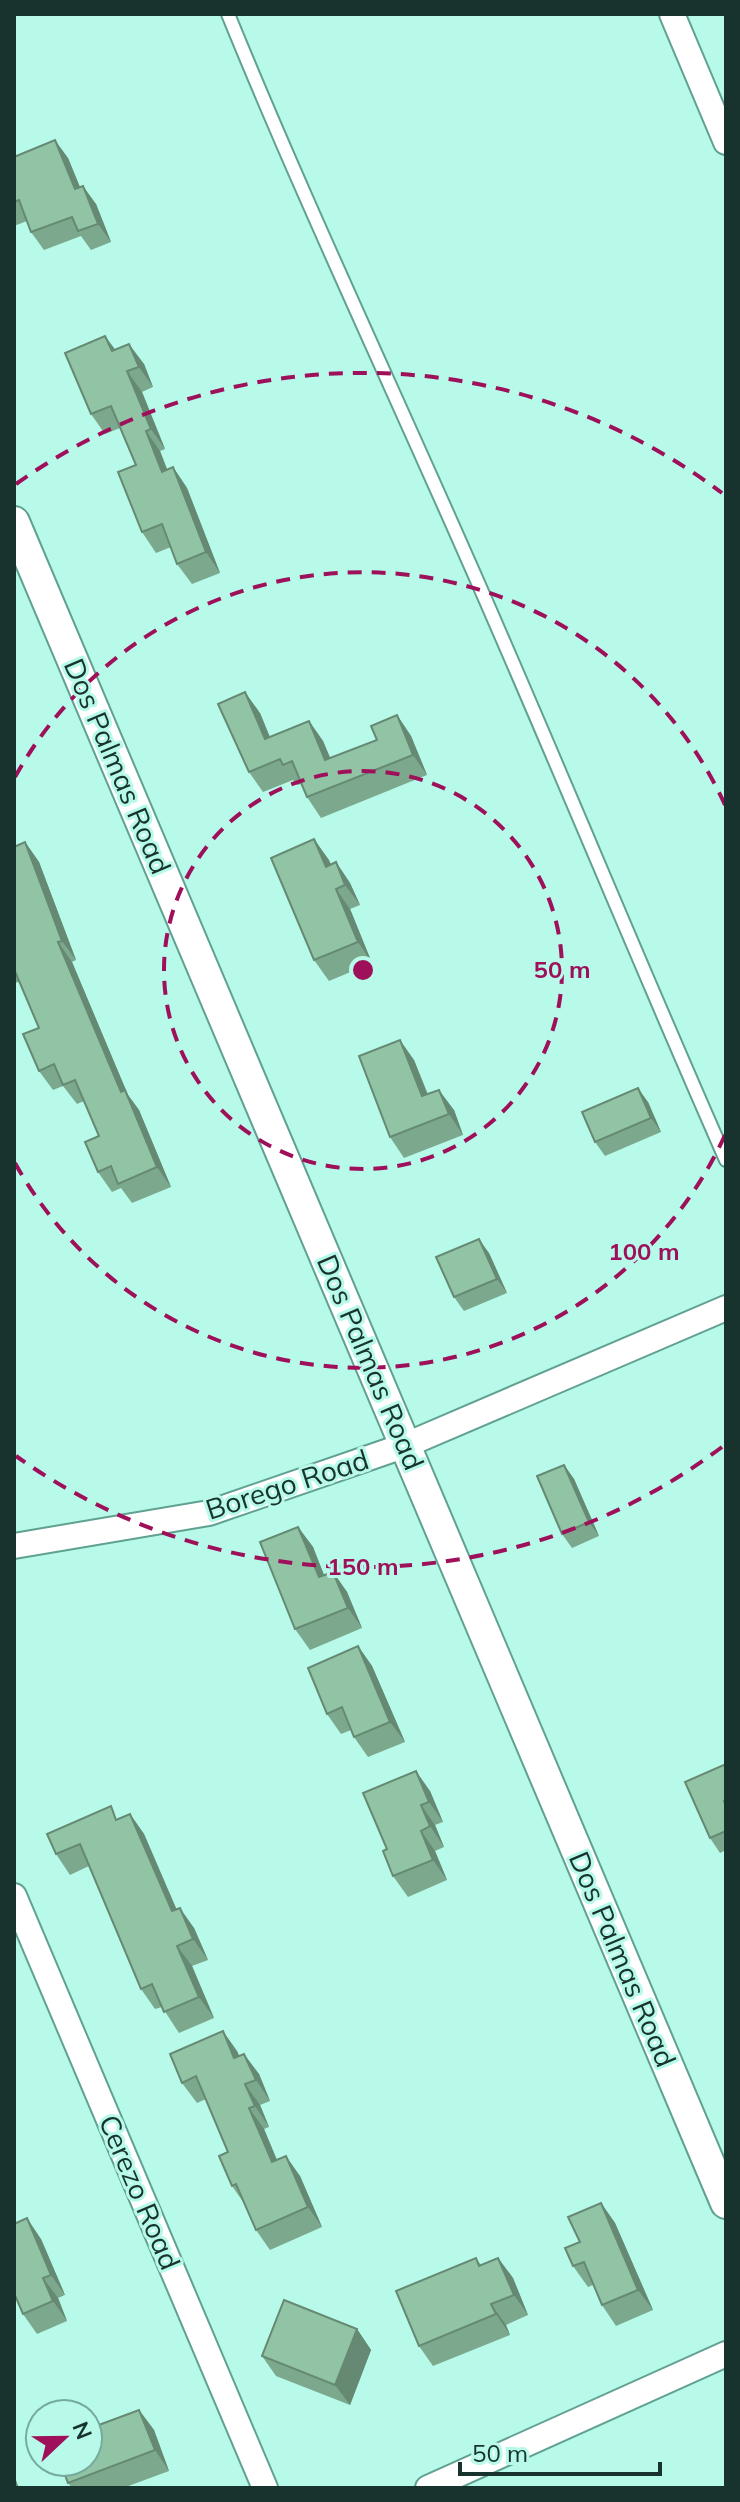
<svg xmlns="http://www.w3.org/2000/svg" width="740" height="2502" font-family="Mulish,sans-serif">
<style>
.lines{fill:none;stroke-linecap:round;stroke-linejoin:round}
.service-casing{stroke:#60a191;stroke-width:16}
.minor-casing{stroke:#60a191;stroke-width:28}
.tertiary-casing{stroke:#60a191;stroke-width:34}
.service{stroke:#fff;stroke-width:12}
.minor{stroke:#fff;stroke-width:24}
.tertiary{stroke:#fff;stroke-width:30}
.wall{fill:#7ca98d}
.shaded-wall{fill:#658973}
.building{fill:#90c4a4;stroke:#658973;stroke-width:2}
.ring{fill:none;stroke:#9f105a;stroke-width:4;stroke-dasharray:14 10}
.labels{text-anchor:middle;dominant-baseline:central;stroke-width:6;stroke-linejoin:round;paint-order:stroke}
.street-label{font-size:28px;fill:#18332d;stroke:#b7fae9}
.centre{fill:#9f105a;stroke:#b7fae9;stroke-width:4}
.ring-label{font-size:24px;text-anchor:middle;font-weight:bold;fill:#9f105a;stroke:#b7fae9;stroke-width:6;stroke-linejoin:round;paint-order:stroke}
</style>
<rect width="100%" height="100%" fill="#b7fae9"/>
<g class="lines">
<defs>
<path id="service" d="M228 14C303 198 388 378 468 560 556 759 638 961 726 1160"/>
<g id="minor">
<polyline points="672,14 726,142"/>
<polyline points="14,1546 209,1513 406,1445 726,1308"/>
<polyline points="14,1896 265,2488"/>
<polyline points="428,2488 726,2354"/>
</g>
<polyline id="tertiary" points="14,522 726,2203"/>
</defs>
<use href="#service" class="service-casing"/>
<use href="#minor" class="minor-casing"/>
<use href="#tertiary" class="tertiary-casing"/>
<use href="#service" class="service"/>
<use href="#minor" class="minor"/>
<use href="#tertiary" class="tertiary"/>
</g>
<g class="wall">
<polygon points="14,157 68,158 80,187 96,204 111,242 91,250 81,236 44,250 31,232 27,221 14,226"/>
<polygon points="115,350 144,364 153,387 142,392 165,449 160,451 167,470 173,467 187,488 220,573 192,584 177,564 171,547 156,553 142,532 136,465 120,428 105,434 91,414"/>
<polygon points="260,713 270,737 309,721 323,741 330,758 377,740 397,715 411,736 427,775 321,818 307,797 301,784 297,785 293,780 263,792 249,772"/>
<polygon points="314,839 331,864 336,862 350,883 360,905 350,909 372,963 329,981 314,960"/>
<polygon points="25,842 39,862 76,960 72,962 128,1095 139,1110 171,1187 132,1203 121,1188 112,1192 98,1172 99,1136 84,1101 77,1104 63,1086 53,1090 39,1071 39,1028 19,982 14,983 14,847"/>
<polygon points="414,1060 428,1094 454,1110 463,1135 404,1158 390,1137"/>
<polygon points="648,1102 661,1132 605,1156 595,1142"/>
<polygon points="489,1253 507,1293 464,1311 454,1297"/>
<polygon points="564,1465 574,1479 599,1536 572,1548 562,1534"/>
<polygon points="298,1527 313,1547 324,1575 333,1572 347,1592 362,1628 310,1650 295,1629"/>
<polygon points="358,1646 372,1666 405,1742 368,1757 354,1737 351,1730 341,1734 327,1714"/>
<polygon points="726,1764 726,1850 720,1853 710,1838"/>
<polygon points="430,1791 443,1822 435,1825 444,1847 435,1851 447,1880 408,1897 393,1876 387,1849"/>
<polygon points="130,1814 144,1834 176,1909 194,1928 208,1960 192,1966 214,2018 179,2033 162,2007 155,2009 141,1989 89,1866 70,1875 56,1854 119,1818"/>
<polygon points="237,2051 239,2056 259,2074 270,2101 260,2105 269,2127 264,2129 277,2160 300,2176 322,2227 270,2250 256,2230 246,2206 232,2186 228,2152 206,2099 197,2103 182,2083"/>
<polygon points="601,2203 615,2223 653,2310 616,2326 602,2305 593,2285 588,2287 573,2266"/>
<polygon points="41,2239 65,2295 58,2298 67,2321 37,2334 23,2314"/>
<polygon points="476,2258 481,2265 498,2258 513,2278 528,2315 506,2325 510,2335 433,2366 419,2346"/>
<polygon points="357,2329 371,2350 350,2405 276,2376 262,2356"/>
<polygon points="139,2410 154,2430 169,2471 123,2488 72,2488 68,2483"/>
</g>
<g class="shaded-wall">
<polygon points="55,140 68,158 88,207 75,189"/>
<polygon points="83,186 96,204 111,242 98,224"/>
<polygon points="105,336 120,356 112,351"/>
<polygon points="129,344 144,364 153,387 139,367"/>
<polygon points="127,371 142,392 165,449 151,429"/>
<polygon points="146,431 160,451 176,492 162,472"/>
<polygon points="173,467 187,488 220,573 206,552"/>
<polygon points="245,692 260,713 279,760 265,739"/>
<polygon points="397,715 411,736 427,775 413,755"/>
<polygon points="309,721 323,741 340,781 325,760"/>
<polygon points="314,839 329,860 340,887 326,867"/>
<polygon points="25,842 39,862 76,960 62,941"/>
<polygon points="336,862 350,883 360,905 345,885"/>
<polygon points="336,889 350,909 372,963 358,942"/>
<polygon points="58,942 72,962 128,1095 139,1110 171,1187 157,1167 121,1092"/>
<polygon points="400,1040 414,1060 436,1117 422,1096"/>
<polygon points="638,1088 648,1102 661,1132 651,1118"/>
<polygon points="439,1090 454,1110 463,1135 449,1114"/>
<polygon points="479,1239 489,1253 507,1293 497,1279"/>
<polygon points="564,1465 574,1479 599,1536 589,1522"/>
<polygon points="298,1527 313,1547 333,1598 319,1577"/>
<polygon points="333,1572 347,1592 362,1628 348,1608"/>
<polygon points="358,1646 372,1666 405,1742 390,1722"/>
<polygon points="416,1771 430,1791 443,1822 429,1802"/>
<polygon points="421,1805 435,1825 444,1847 430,1826"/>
<polygon points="130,1814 144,1834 186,1931 172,1911"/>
<polygon points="421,1831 435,1851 447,1880 433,1860"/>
<polygon points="180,1908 194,1928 208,1960 193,1939"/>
<polygon points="177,1946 192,1966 214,2018 199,1997"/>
<polygon points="223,2031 237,2051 249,2079 234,2058"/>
<polygon points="244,2054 259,2074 270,2101 256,2080"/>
<polygon points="245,2084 260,2105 269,2127 255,2106"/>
<polygon points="249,2108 264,2129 286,2182 272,2162"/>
<polygon points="286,2156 300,2176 322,2227 308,2207"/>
<polygon points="601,2203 615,2223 653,2310 638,2290"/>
<polygon points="27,2218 41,2239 65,2295 51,2275"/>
<polygon points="498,2258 513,2278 528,2315 514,2295"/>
<polygon points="43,2278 58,2298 67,2321 53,2301"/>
<polygon points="491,2304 506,2325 510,2335 496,2314"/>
<polygon points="357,2329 371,2350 350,2405 335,2385"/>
<polygon points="139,2410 154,2430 169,2471 155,2450"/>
<polygon points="14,2475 19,2488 14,2488"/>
</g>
<g class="building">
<polygon points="55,140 75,189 83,186 98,224 78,231 72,217 31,232 19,200 14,202 14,157"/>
<polygon points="105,336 112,351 129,344 139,367 127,371 151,429 146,431 162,472 173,467 206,552 177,564 162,524 142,532 118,472 136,465 111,406 91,414 65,353"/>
<polygon points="245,692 265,739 309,721 325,760 377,740 371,726 397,715 413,755 307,797 292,761 283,765 280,759 249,772 218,704"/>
<polygon points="314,839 326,867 336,862 345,885 336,889 358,942 314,960 271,858"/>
<polygon points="25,842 62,941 58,942 121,1092 125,1090 157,1167 118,1184 111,1166 98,1172 85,1142 99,1136 75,1080 63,1085 54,1064 39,1071 23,1034 39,1028 14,969 14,847"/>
<polygon points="400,1040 422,1096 439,1090 449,1114 390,1137 359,1056"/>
<polygon points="638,1088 651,1118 595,1142 582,1112"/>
<polygon points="479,1239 497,1279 454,1297 436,1257"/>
<polygon points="564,1465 589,1522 562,1534 537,1476"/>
<polygon points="298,1527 319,1577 333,1572 348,1608 295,1629 260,1542"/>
<polygon points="358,1646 390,1722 354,1737 342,1707 327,1714 308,1668"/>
<polygon points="726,1764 726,1800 724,1801 726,1806 726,1831 710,1838 685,1782"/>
<polygon points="416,1771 429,1802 421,1805 430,1826 421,1831 433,1860 393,1876 383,1851 387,1849 363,1793"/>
<polygon points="111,1806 116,1820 130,1814 172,1911 180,1908 193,1939 177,1946 199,1997 164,2012 152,1984 141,1989 80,1844 56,1854 47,1834"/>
<polygon points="223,2031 234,2058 244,2054 256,2080 245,2084 255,2106 249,2108 272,2162 286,2156 308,2207 256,2230 236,2184 232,2186 219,2156 228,2152 196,2076 182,2083 170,2054"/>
<polygon points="601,2203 638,2290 602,2305 584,2262 573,2266 565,2248 580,2242 568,2217"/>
<polygon points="27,2218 51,2275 43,2278 53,2301 23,2314 14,2293 14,2224"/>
<polygon points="476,2258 479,2266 498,2258 514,2295 491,2304 496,2314 419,2346 396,2291"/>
<polygon points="284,2300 357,2329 335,2385 262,2356"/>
<polygon points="139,2410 155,2450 68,2483 60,2462 88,2462 88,2429"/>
</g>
<g class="ring">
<circle cx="363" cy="970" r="199"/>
<path d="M725 1135A398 398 0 0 1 15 1163M15 777A398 398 0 0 1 725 805"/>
<path d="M722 1447A597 597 0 0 1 16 1456M16 484A597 597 0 0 1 722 493"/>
</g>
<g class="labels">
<g class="street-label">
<text transform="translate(118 766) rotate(67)">Dos Palmas Road</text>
<text transform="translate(371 1362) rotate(67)">Dos Palmas Road</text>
<text transform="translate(287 1484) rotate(-18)">Borego Road</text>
<text transform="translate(623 1959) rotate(67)">Dos Palmas Road</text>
<text transform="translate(140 2192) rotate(67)">Cerezo Road</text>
</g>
</g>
<circle cx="363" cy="970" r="12" class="centre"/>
<g class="ring-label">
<text x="562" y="978">50 m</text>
<text x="644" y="1260">100 m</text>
<text x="363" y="1575">150 m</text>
</g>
<rect width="740" height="2502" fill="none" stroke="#18332d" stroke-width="32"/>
<g transform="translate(64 2438) rotate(68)"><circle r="38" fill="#b7fae9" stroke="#77aa9e" stroke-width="2"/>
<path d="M0-6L14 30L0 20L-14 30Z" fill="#9f105a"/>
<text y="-12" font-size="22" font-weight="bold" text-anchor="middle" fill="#18332d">N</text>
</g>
<path d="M460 2462v12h200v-12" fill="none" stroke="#18332d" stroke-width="4"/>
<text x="472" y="2462" font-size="24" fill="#18332d" stroke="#b7fae9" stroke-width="6" paint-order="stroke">50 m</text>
</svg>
